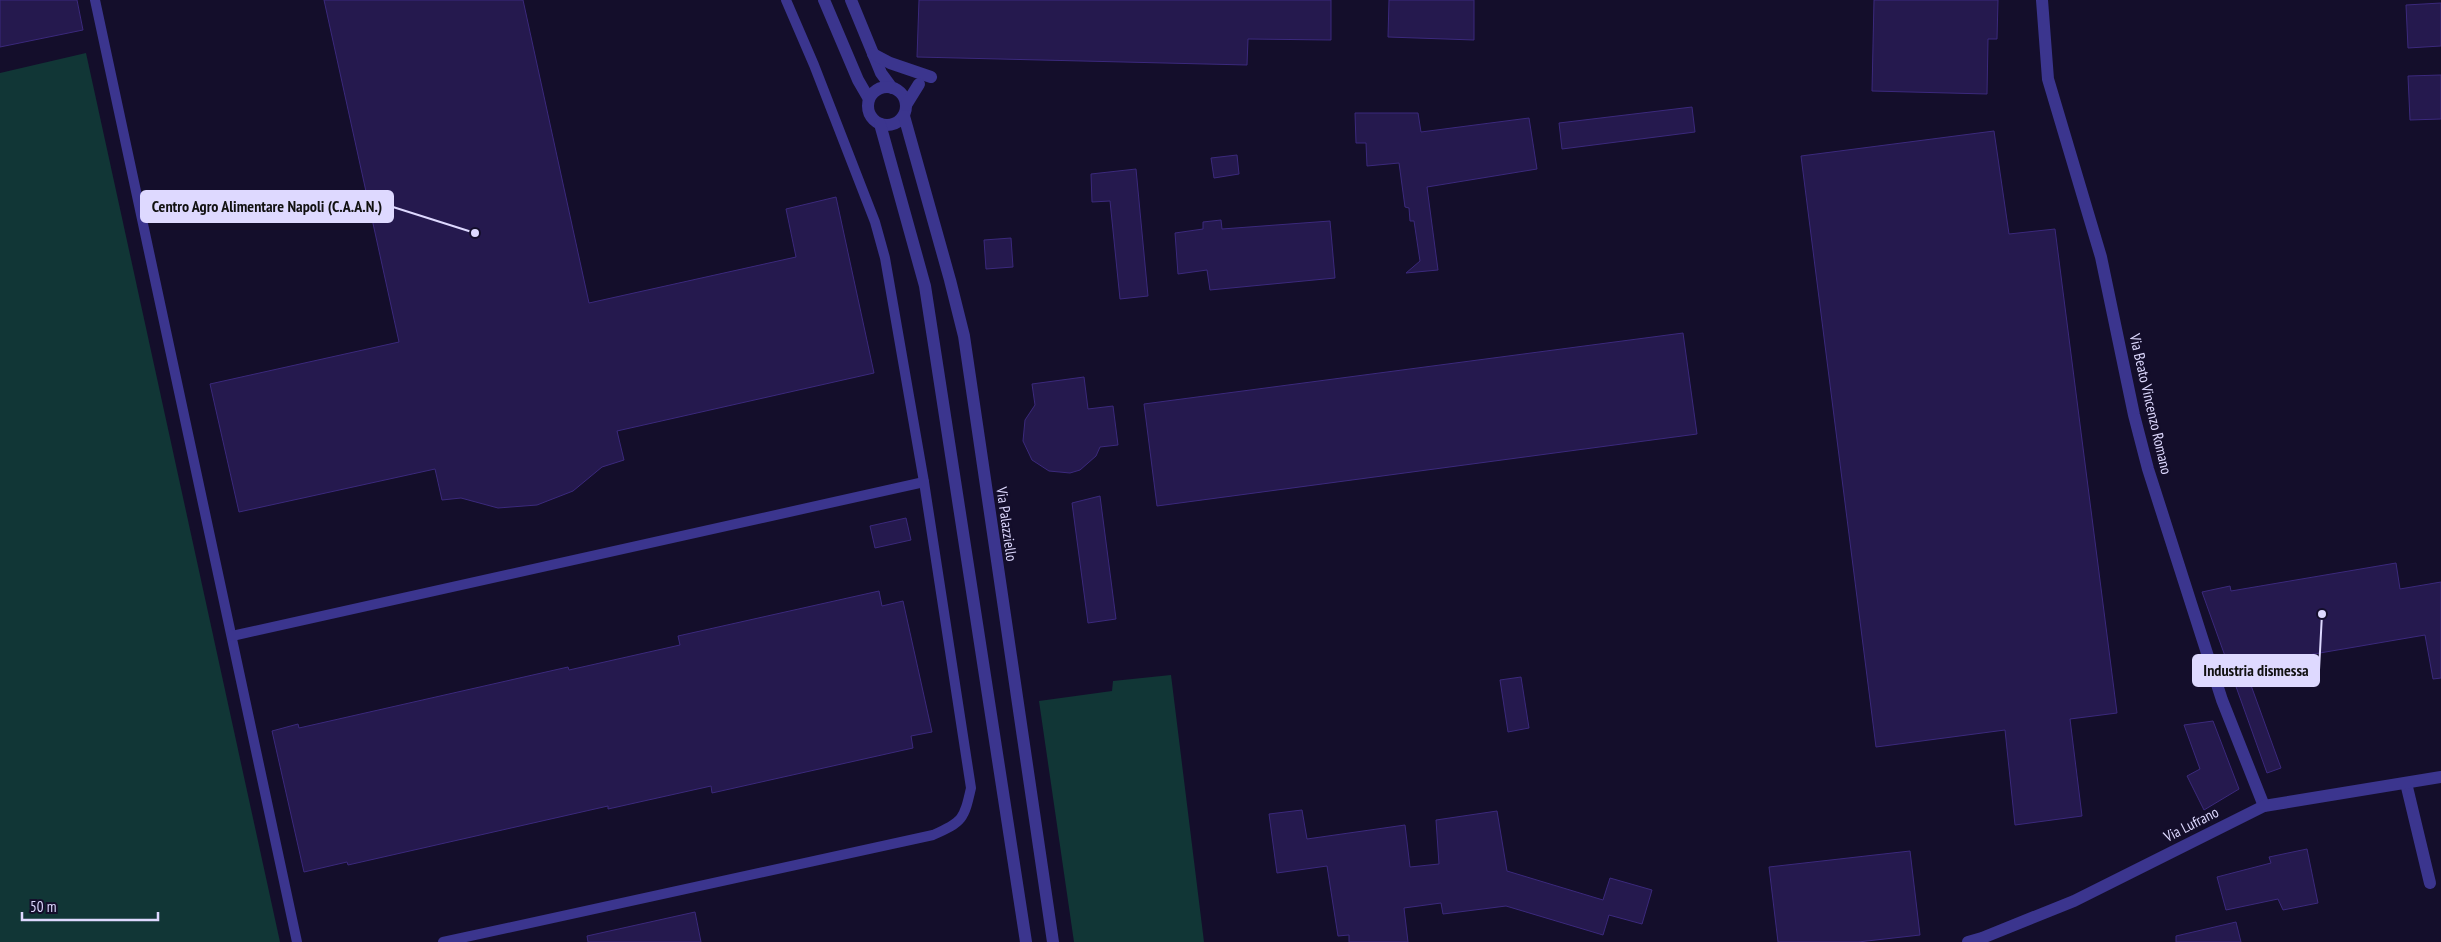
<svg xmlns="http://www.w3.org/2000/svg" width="2441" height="942" font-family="'PT Sans Narrow',sans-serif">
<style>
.green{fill:#113636}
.building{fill:#25194e;stroke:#3b297c}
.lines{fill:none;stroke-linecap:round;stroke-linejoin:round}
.lane{stroke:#3b358e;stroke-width:10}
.street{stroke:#3b358e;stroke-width:12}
.labels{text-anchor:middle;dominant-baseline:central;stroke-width:5;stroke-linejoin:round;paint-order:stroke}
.street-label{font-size:15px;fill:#ded9ff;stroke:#140e2b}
.leader{fill:none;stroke:#ded9ff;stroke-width:2}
.callout-dot{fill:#ded9ff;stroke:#140e2b;stroke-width:2}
.callout{fill:#ded9ff;stroke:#ded9ff;stroke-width:2}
.callout-label{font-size:16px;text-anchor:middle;font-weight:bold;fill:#111}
</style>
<rect width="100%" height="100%" fill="#140e2b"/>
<g class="green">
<polygon points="86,53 280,942 0,942 0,73"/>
<polygon points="1171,675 1204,942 1074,942 1039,701 1112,691 1113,681"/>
</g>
<g class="building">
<polygon points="0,0 77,0 83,30 0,47"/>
<polygon points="324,0 523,0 589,303 796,257 786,209 836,197 874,373 617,431 624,460 602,467 573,491 537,505 498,508 461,498 442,500 435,469 239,512 210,384 399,342"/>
<polygon points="919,0 1331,0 1331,40 1248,39 1247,65 917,57"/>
<polygon points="1389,0 1474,0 1474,40 1388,37"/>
<polygon points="1874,0 1998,0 1997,39 1988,39 1987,94 1872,91"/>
<polygon points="2441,3 2441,46 2408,48 2406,5"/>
<polygon points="2441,75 2441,119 2410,120 2408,76"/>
<polygon points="1692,107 1695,132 1562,149 1559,123"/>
<polygon points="1355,113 1418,113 1421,132 1529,118 1537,169 1427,187 1438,270 1406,273 1420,261 1414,221 1410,221 1409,208 1405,207 1399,163 1367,166 1366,143 1356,143"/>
<polygon points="1994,131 2009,234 2055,229 2117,713 2070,719 2082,816 2015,825 2005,730 1876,747 1801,156"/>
<polygon points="1237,155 1239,174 1214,178 1211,158"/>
<polygon points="1136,169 1148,296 1120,299 1110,201 1092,202 1091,174"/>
<polygon points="1221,220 1222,229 1330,221 1335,278 1210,290 1207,270 1178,274 1175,233 1203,229 1203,222"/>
<polygon points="1011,238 1013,267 986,269 984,240"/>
<polygon points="1683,333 1697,434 1157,506 1144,404"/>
<polygon points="1084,377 1088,409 1113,406 1118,445 1100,447 1096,456 1080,470 1070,473 1049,471 1032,460 1023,441 1025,420 1035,405 1032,384"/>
<polygon points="1100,496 1116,619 1088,623 1072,503"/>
<polygon points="906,518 911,540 875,548 870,526"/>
<polygon points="2396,563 2400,589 2441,582 2441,678 2433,679 2425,635 2244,666 2281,768 2267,773 2202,592 2230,586 2231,591"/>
<polygon points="879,591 882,606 903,601 932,732 911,736 913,748 712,793 711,786 608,809 608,806 348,865 347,862 304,872 272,731 298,724 299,728 568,667 569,670 680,645 678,636"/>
<polygon points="1521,677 1529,728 1508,732 1500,680"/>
<polygon points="2213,721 2239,789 2204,810 2187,776 2200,769 2184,725"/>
<polygon points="1302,810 1307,839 1405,825 1410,867 1439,864 1436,820 1497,811 1507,871 1603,900 1610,878 1652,890 1642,924 1609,915 1603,935 1506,906 1443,914 1441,903 1404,908 1408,942 1349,942 1349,935 1338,936 1327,866 1277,873 1269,814"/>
<polygon points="2307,849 2318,903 2283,910 2278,899 2226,910 2217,877 2271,863 2269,857"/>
<polygon points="1910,851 1920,935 1858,942 1778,942 1769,867"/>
<polygon points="695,912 701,942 588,942 587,936"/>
<polygon points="2236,922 2241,942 2176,942 2176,936"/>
</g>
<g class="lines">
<g class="lane">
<polyline points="95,0 297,942"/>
<polyline points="232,636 924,482"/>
<path d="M443 942 933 835C963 822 964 819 971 788L924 482 885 258 875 222 814 65 786 0"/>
</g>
<g class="street">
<polyline points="824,0 858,80 869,99"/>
<polyline points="851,0 881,73 892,88"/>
<polyline points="2042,0 2048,79 2101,257 2134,415 2148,469 2222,700 2264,806"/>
<polyline points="873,54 890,63 931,77"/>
<circle cx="887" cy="106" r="19"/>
<polyline points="906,105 919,84"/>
<polyline points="904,116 950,280 964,336 1053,942"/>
<polyline points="880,124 925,286 1026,942"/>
<polyline points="2406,783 2430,883"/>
<polyline points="1968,942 1982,938 2074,901 2264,806 2441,777"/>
</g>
</g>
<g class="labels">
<g class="street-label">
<text transform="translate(2151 404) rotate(77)">Via Beato Vincenzo Romano</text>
<text transform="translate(1007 524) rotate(82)">Via Palazziello</text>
<text transform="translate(2191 824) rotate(-27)">Via Lufrano</text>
</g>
</g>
<path class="leader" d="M475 233L393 207M2322 614L2319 670"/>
<g class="callout-dot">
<circle cx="475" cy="233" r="5"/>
<circle cx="2322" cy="614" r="5"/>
</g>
<g class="callout">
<rect x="141" y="191" width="252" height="31" rx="5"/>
<rect x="2193" y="655" width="126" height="31" rx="5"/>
</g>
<g class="callout-label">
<text x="267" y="212">Centro Agro Alimentare Napoli (C.A.A.N.)</text>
<text x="2256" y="676">Industria dismessa</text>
</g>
<path d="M22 912v8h136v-8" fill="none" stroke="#ded9ff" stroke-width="2.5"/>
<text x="30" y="912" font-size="15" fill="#ded9ff" stroke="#140e2b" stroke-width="4" paint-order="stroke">50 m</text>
</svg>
